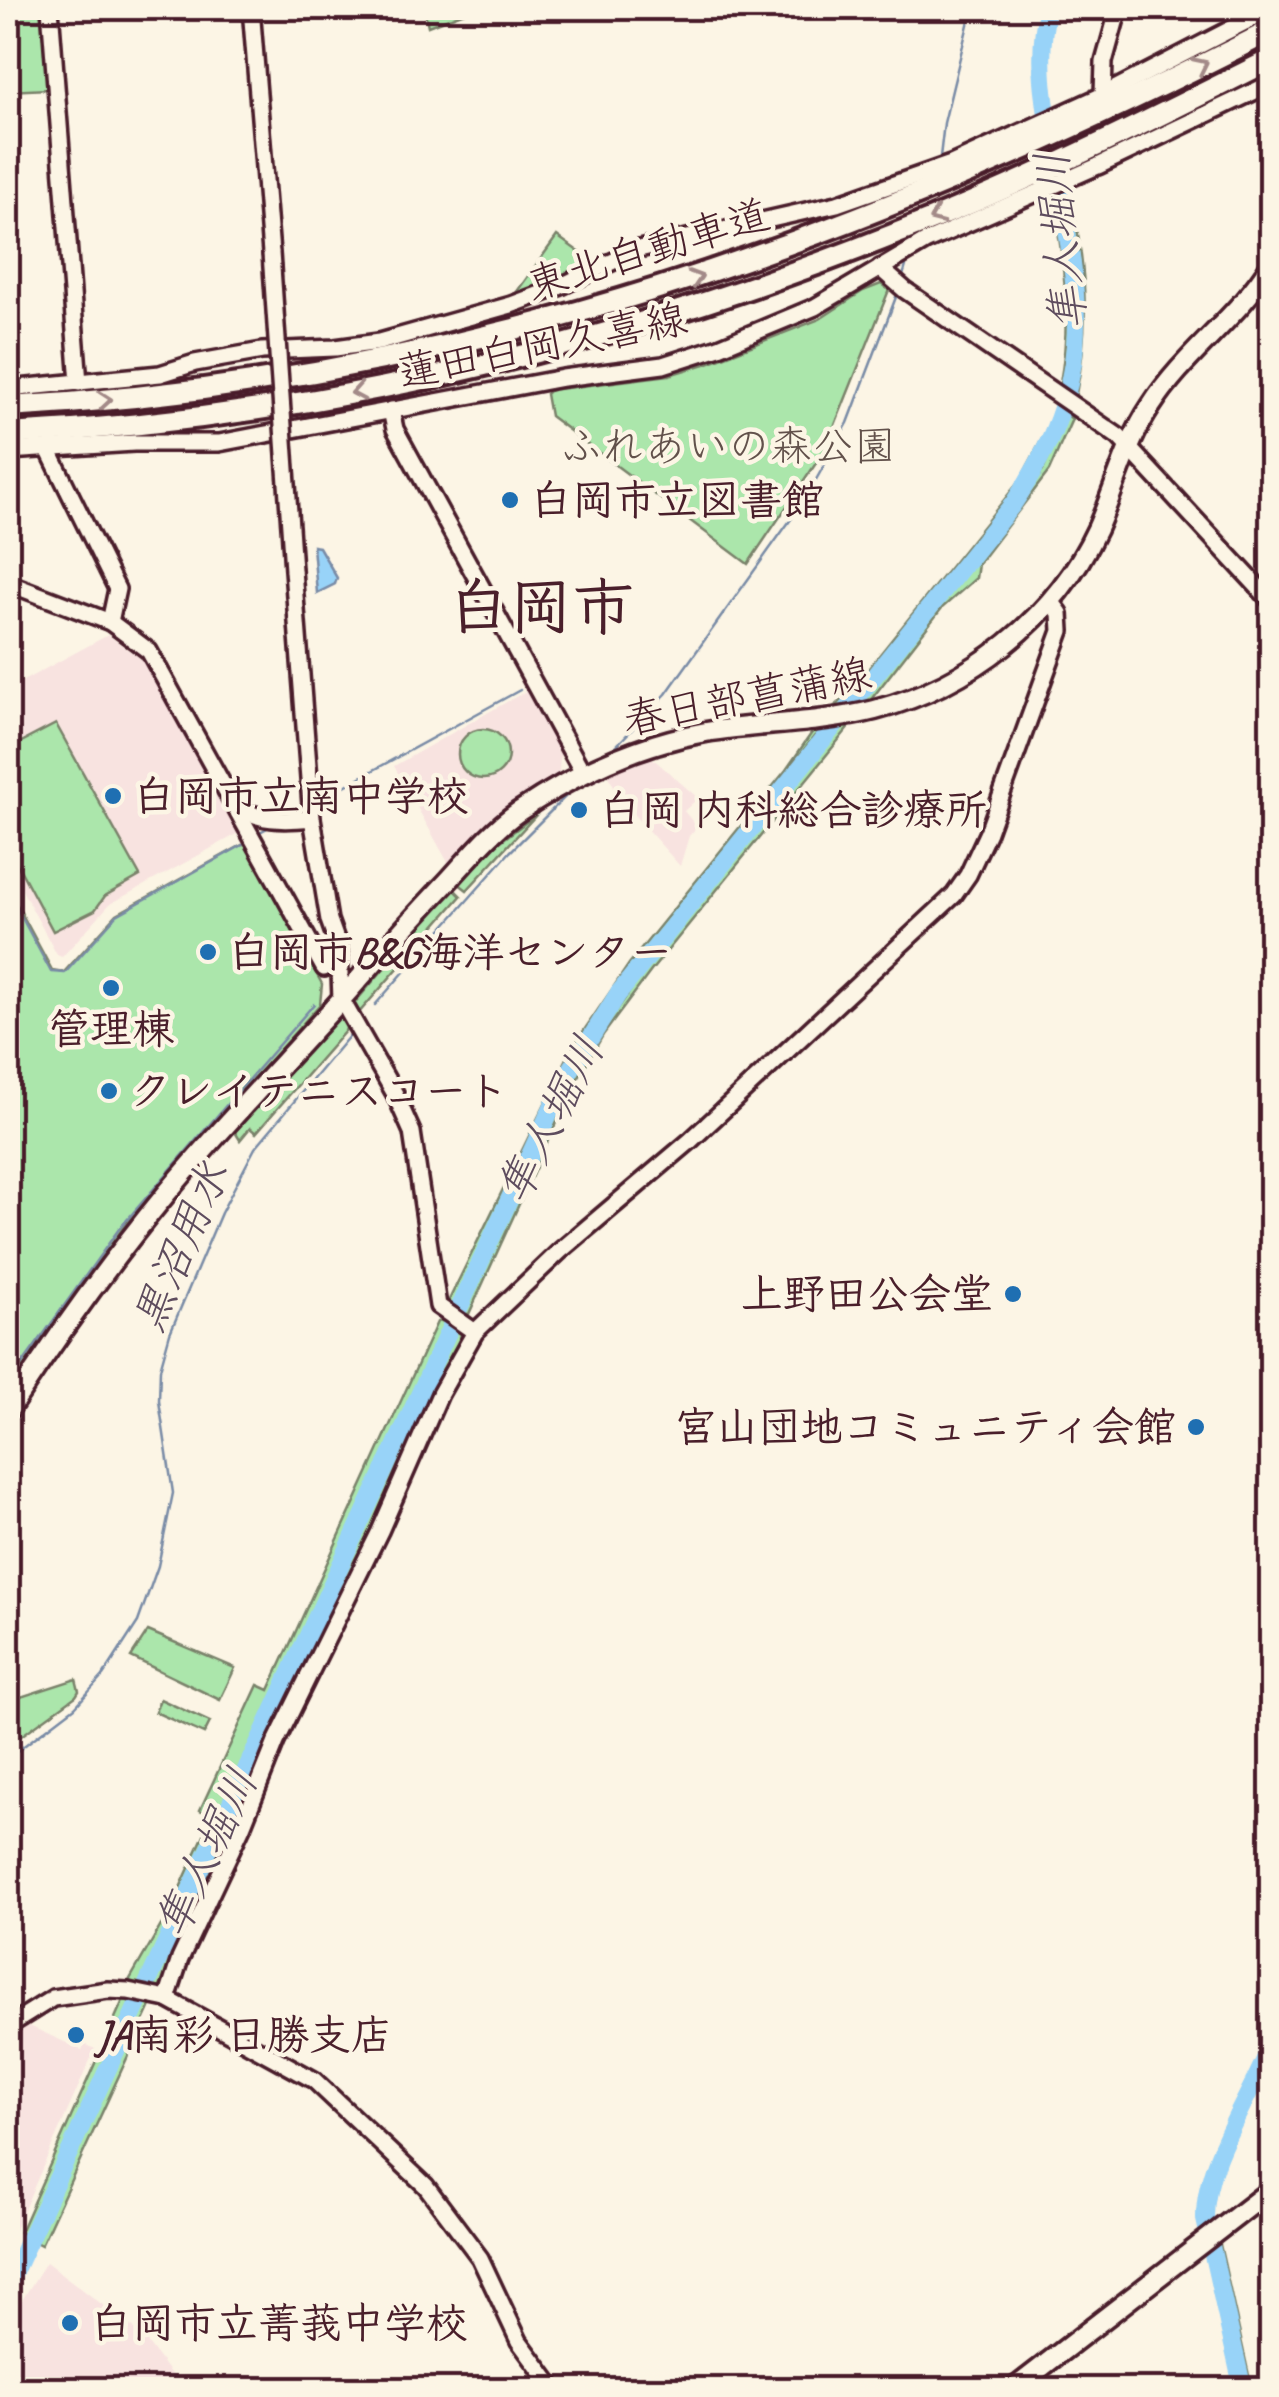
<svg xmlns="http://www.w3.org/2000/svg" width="1279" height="2397" font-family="Caveat,'Klee One',sans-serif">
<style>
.built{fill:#f8e3e0}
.green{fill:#abe6ab;stroke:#7a826b;stroke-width:2.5}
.water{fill:#98d3f8;stroke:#798ba6;stroke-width:2.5}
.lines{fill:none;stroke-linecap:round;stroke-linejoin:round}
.stream{stroke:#798ba6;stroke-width:2.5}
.river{stroke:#98d3f8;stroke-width:18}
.secondary-casing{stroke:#4a1f2b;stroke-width:22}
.primary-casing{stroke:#4a1f2b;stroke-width:25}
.highway-casing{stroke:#4a1f2b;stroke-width:28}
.secondary{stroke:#fcf5e5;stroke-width:15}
.primary{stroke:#fcf5e5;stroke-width:18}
.highway{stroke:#fcf5e5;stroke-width:20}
.secondary-bridge-casing{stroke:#4a1f2b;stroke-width:22;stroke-linecap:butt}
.secondary-bridge{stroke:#fcf5e5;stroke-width:15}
.oneway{stroke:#a38a88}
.poi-dot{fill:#1f6fb2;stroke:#fcf5e5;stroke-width:4}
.labels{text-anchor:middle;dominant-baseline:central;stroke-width:9;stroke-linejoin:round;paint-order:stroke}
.street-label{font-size:42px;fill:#4a1f2b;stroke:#fcf5e5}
.park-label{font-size:42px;fill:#62514b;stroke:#fcf5e5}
.poi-label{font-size:42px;font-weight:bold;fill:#4a1f2b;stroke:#fcf5e5;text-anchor:start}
.water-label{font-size:45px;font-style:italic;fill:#5e4c5e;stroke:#fcf5e5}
.town-label{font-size:62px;font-weight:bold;fill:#4a1f2b;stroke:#fcf5e5}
</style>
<rect width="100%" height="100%" fill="#fcf5e5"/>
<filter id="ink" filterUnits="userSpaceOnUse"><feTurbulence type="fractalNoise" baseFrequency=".01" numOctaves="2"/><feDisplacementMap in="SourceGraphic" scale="20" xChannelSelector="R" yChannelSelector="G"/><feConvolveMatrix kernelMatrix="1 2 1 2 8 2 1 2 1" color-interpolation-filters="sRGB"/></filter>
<g filter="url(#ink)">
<g class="built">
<polygon points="108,635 147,663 239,833 110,904 62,957 57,955 8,864 8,689"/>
<polygon points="526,691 560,753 559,773 490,826 450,866 394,766"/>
<polygon points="650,756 698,798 684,811 697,827 689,836 680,866 618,797 620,795 607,775"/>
<polygon points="25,2024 82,2050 85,2044 95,2049 15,2230 12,2230 8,2229 8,2035"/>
<polygon points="46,2262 140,2333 182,2389 8,2389 8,2334 14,2313"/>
</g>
<g class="green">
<polygon points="8,8 44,8 51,87 48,89 8,91"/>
<polygon points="424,8 475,8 428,26"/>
<path d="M1069 184C1084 260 1092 317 1076 394L1071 391C1090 321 1077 256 1065 186Z"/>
<path d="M1054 207 1060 218C1069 274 1081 332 1064 387L1060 383C1071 323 1065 268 1054 207Z"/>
<polygon points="557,236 593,262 594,266 513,297"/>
<polygon points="881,284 889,290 825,450 748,564 550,416 546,394 550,390 669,375 705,364 820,319 863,291"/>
<polygon points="1055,408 1048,440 1028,477 841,707 832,708 844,699 1020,480 1045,433"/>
<polygon points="1067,415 1072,419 1049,471 978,564 976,578 942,608 869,702 857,704 1004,525 1043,471"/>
<polygon points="56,724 140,876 105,896 95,910 53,931 8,847 8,749"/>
<polygon points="843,726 850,726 651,971 603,1035 571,1090 469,1314 465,1314 459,1328 462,1333 159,1989 151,1988 546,1129 585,1056 642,974"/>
<polygon points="820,729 614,991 571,1056 140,1986 129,1981 171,1908 212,1817 200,1810 258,1685 269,1690 437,1322 443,1321 450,1306 447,1304 572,1048 629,964 786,770 813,731"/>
<circle cx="483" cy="754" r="25"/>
<polygon points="538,813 467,890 458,883 485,853"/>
<polygon points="242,845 246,845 322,984 320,1004 125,1225 8,1390 8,888 52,970 64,972 117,914"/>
<polygon points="453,888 461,896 357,1015 352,1006"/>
<polygon points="339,1017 347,1026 345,1031 256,1133 250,1128 240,1140 235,1132"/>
<polygon points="148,1631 235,1668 220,1700 131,1657"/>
<polygon points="76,1679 79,1691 76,1696 17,1739 8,1701"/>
<polygon points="160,1699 210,1722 204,1734 155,1712"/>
<polygon points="124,1998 133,2001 25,2237 20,2232"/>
<polygon points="143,2003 151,2006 41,2245 35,2242"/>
<polygon points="1219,2240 1252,2389 1247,2389 1214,2243"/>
</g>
<polygon class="water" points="313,546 319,547 337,578 335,584 317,593"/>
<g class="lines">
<g class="stream">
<polyline points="940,157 944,123 972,8"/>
<polyline points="903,276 906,266"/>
<polyline points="616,746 666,694 804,501 848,423 896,297"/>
<polyline points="319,800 520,690"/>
<polyline points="258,833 273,825"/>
<polyline points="8,892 51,972 65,973 117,915 248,842"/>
<polyline points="375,1005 510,852 568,794"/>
<polyline points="8,1384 119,1229 314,1004"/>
<polyline points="8,1758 75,1707 103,1676 138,1622 158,1566 173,1493 159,1401 160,1369 170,1333 221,1213 255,1148 350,1035"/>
</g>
<g class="river">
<path d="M8 2285 565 1079 618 994 1013 504C1101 373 1079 298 1053 152 1045 105 1036 55 1048 8"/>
<path d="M1243 2390 1205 2219C1204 2160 1251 2098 1272 2043"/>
</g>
<defs>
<g id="secondary">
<polyline points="50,8 79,383"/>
<polyline points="251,8 271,253"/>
<polyline points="1103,95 1104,62 1119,8"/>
<polyline points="880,268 905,290 1119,437 1272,602"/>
<polyline points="8,389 160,374 195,363 262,351 335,348 379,342 511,305 559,287 639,249 837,204 951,164 1103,95 1272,8"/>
<polyline points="391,410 395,429 583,773"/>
<polyline points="48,449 117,589 110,622"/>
<polyline points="8,451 134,443 219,443 563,378 663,365 719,347 815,307 925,242 1098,166 1272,83"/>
<polyline points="293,570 312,818 329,920 339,948 341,999 395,1094 412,1132 438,1306 475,1332"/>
<polyline points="8,583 110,622 149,651 324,968"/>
<path d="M235 804C257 822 284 821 312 818"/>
<polyline points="167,1999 180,1959 242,1827 276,1742 380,1531 440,1394 475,1332 560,1251 690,1141 954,895 968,875 988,832 1061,631 1060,613 1051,601"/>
<polyline points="8,2026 53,1998 108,1990 128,1991 167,1999 314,2080 426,2186 480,2258 519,2341 555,2390"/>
</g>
<g id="primary">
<path d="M8 1411C57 1336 109 1263 166 1194 223 1125 286 1061 346 994 379 956 413 918 448 881 470 857 491 831 518 812 576 773 637 744 706 732 762 723 820 724 875 710 970 685 1055 619 1097 529 1115 489 1126 443 1151 406 1185 353 1239 317 1272 263"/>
<polyline points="1012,2390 1272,2189"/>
</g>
<g id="highway">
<path d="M8 407C468 383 865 238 1272 30"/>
<path d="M8 434C325 419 637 340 930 220 1046 172 1159 116 1272 59"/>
</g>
</defs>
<use href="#secondary" class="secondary-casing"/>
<use href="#primary" class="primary-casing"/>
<use href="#highway" class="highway-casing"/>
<use href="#secondary" class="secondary"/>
<use href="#primary" class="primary"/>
<use href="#highway" class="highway"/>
<defs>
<polyline id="secondary-bridge" points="271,253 293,570"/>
</defs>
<use href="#secondary-bridge" class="secondary-bridge-casing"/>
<use href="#secondary-bridge" class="secondary-bridge"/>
</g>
<defs><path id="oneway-chevron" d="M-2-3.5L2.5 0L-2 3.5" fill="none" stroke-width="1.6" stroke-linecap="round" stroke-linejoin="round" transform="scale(2.5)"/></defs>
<g class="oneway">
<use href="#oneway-chevron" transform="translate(1201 65) rotate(-26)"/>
<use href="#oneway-chevron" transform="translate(936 217) rotate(157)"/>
<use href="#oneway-chevron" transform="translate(696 278) rotate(-18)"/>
<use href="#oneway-chevron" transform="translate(358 392) rotate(170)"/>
<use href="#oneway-chevron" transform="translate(105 400) rotate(-5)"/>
</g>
</g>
<g class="poi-dot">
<circle cx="510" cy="500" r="10"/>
<circle cx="113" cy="796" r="10"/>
<circle cx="579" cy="810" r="10"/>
<circle cx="208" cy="952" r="10"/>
<circle cx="111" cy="988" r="10"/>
<circle cx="109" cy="1091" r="10"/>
<circle cx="1013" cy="1294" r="10"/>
<circle cx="1196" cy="1427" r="10"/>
<circle cx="76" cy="2035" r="10"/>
<circle cx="70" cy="2323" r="10"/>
</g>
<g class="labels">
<g class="street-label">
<text transform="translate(648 250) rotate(-17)">東北自動車道</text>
<text transform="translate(542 346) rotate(-11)">蓮田白岡久喜線</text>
<text transform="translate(747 697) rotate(-11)">春日部菖蒲線</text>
</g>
<g class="park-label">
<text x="728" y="446">ふれあいの森公園</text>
</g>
<g class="poi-label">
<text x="530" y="500">白岡市立図書館</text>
<text x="133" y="796">白岡市立南中学校</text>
<text x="599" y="810">白岡 内科総合診療所</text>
<text x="228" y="952">白岡市B&amp;G海洋センター</text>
<text x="111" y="1029" text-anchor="middle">管理棟</text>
<text x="129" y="1091">クレイテニスコート</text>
<text x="993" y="1294" text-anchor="end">上野田公会堂</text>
<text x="1176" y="1427" text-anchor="end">宮山団地コミュニティ会館</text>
<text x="96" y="2035">JA南彩 日勝支店</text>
<text x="90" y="2323">白岡市立菁莪中学校</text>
</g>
<g class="water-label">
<text transform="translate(1061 241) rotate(-96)">隼人堀川</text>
<text transform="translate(551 1120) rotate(-63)">隼人堀川</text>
<text transform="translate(181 1247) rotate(-67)">黒沼用水</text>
<text transform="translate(207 1853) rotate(-65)">隼人堀川</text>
</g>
<g class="town-label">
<text x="541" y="607">白岡市</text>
</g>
</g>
<rect width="1279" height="2397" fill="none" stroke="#fcf5e5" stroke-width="40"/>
<rect x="20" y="20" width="1239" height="2357" fill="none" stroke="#4a1f2b" stroke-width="4" filter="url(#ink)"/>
</svg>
